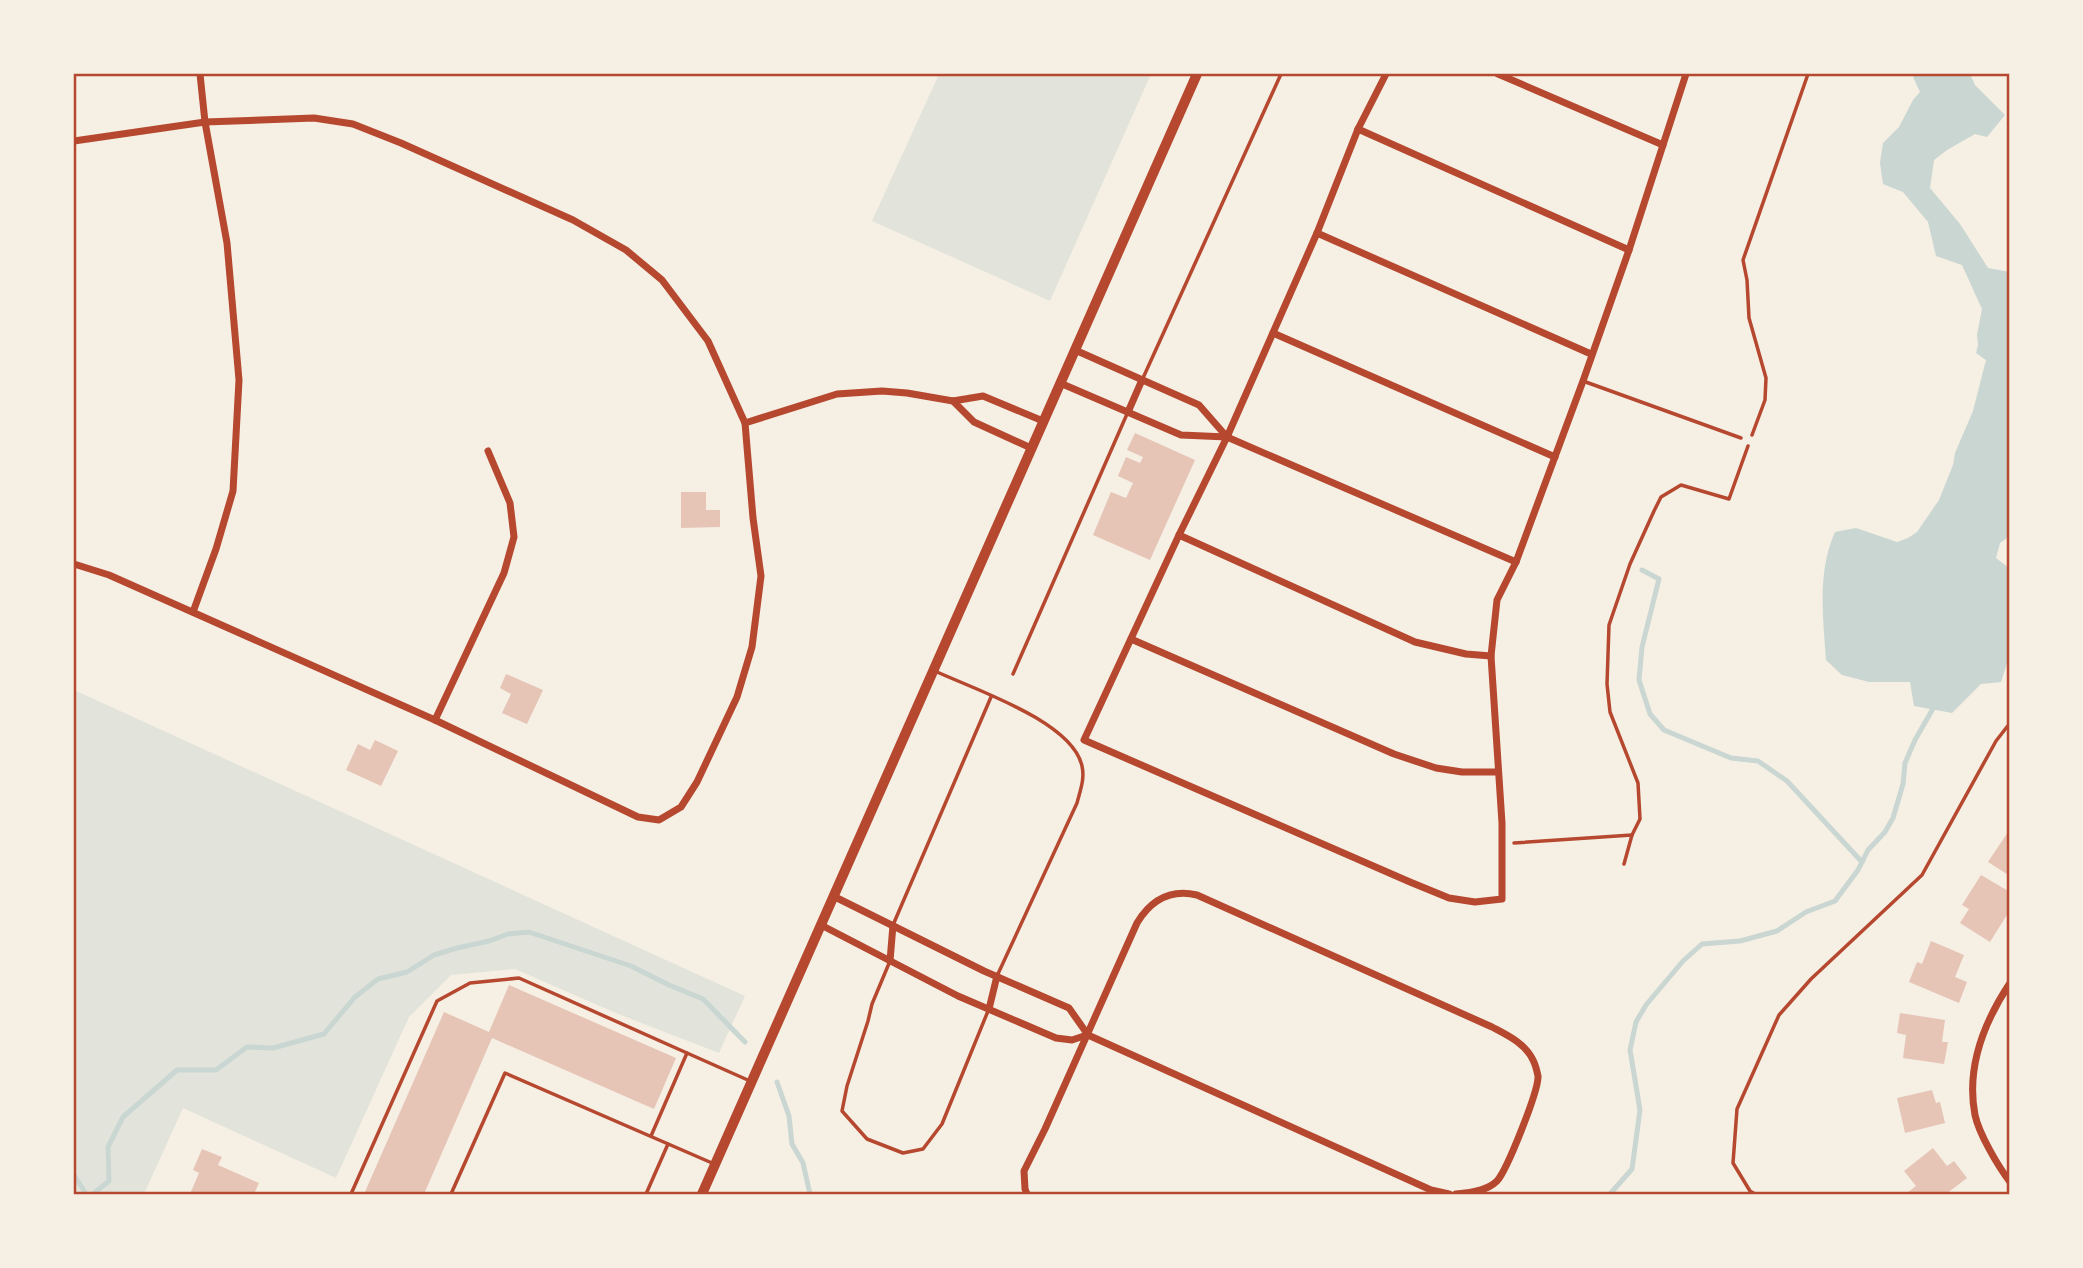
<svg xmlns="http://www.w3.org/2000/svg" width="2083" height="1268" font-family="'Sofia Sans Condensed',sans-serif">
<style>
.green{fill:#e2e4dc}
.water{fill:#c9d6d2}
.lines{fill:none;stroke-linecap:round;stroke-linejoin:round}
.stream{stroke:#c9d6d2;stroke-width:5}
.building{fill:#e6c5b7}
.path{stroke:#b5482f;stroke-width:3.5}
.service{stroke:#b5482f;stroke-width:3.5}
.minor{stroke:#b5482f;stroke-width:7}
.secondary{stroke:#b5482f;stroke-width:10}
.neatline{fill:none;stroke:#b5482f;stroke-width:2.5}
</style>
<rect width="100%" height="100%" fill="#f6efe4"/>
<g class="green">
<polygon points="939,74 1151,74 1050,301 872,221"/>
<polygon points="74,690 745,996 719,1053 618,1014 515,969 451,975 409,1017 336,1178 183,1108 144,1194 74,1194"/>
</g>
<path class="water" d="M1916 74H1970L1975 85 2005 115 1987 137 1975 134 1947 150 1934 160 1930 188 1960 224 1988 268 2010 272V536L2000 543 1996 558 2009 568V657L2001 682 1981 684 1952 713 1914 706 1910 682H1869L1842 675 1826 660C1823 617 1817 572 1835 532L1856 528 1897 542 1908 538 1917 532 1939 500 1953 465 1955 453 1973 411 1986 360 1976 353 1978 345 1977 335 1982 309 1962 265 1936 256 1928 222 1903 192 1883 184 1880 163 1883 143 1899 127 1913 100 1920 92 1913 77Z"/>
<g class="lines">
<g class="stream">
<polyline points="1642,570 1659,579 1642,647 1639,680 1650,714 1664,730 1731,758 1758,761 1787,781 1862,862"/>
<polyline points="777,1082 789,1116 792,1144 803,1163 810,1194"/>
<polyline points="74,1175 86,1194"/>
<polyline points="93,1194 109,1181 108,1147 123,1117 177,1070 216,1070 247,1047 273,1048 324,1034 355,997 378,979 407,972 434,955 457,948 489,941 508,934 529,932 631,966 669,985 703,999 745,1042"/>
<polyline points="1610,1194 1632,1169 1640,1110 1630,1050 1636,1022 1646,1005 1683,961 1702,944 1740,941 1777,931 1806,912 1835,901 1858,870 1868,850 1885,832 1893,818 1903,784 1905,763 1915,740 1935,705"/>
</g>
</g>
<g class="building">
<polygon points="1135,433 1195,460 1150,560 1093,535 1111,492 1126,498 1133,483 1118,476 1126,457 1140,463 1143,457 1127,450"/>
<polygon points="681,492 706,492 706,510 720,510 720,527 681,528"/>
<polygon points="506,674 543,690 527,724 502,713 511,694 500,688"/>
<polygon points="375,740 398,751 381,786 346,770 358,744 370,750"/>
<polygon points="2010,829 2010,876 1988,862"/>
<polygon points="1981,875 2010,892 2010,910 1990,942 1960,923 1969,909 1962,905"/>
<polygon points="1931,941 1964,955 1955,977 1967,982 1959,1003 1909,982 1917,962 1922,964"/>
<polygon points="509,985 676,1058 654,1109 492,1038 424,1194 364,1194 444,1012 489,1032"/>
<polygon points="1900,1013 1945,1020 1942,1042 1948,1042 1944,1064 1903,1058 1906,1035 1897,1033"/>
<polygon points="1932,1090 1936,1103 1940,1102 1945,1123 1905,1133 1897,1098"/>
<polygon points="1933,1148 1947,1166 1954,1161 1967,1178 1946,1194 1910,1194 1908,1192 1916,1186 1904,1171"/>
<polygon points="202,1149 222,1157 218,1165 259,1183 254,1194 190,1194 199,1173 193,1170"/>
</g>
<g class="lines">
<g class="path">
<polyline points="2008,74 2010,75"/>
<polyline points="1752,435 1765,400 1766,378 1749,318 1747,280 1743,260 1808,74"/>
<polyline points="1514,843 1632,835"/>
<polyline points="1624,864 1632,835 1640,819 1638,783 1610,712 1607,684 1609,625 1630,564 1654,511 1661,497 1681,485 1729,499 1748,446"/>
<polyline points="1755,1194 1750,1191 1733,1163 1737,1109 1779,1015 1811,979 1922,875 1996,741 2010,723"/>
</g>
<g class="service">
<polyline points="1143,378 1281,74"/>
<polyline points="1583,381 1741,438"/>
<path d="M935 671C973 689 1072 721 1082 766 1085 779 1080 791 1077 803L997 976"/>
<polyline points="1013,674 1127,414"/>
<polyline points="893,925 991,697"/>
<polyline points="890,961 872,1004 868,1021 847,1086 842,1111 867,1139 903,1153 923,1149 942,1124 988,1011"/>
<polyline points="651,1136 687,1053 750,1081"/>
<polyline points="351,1194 437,1001 470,983 519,978 687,1053"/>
<polyline points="451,1194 505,1073 712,1163"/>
<polyline points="646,1194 668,1144"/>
</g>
<g class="minor">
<polyline points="1386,74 1358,129 1317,233 1227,437 1179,535 1084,740 1410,882 1449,898 1475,902 1502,899 1502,823 1491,656 1497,600 1516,562 1583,381 1629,250 1686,74"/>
<polyline points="1498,74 1663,145"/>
<polyline points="1358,129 1629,250"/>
<polyline points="74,141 205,122 314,118 353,124 401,143 573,220 626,250 662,280 708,341 745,423 753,518 761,576 752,647 737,697 697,782 681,807 659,820 638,817 435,720 109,575 74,564"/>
<polyline points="1317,233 1591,354"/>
<polyline points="1273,333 1555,457"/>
<polyline points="1075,350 1199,405 1227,437"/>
<polyline points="1060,383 1181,435 1227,437 1516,562"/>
<polyline points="953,401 974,422 1031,448"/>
<polyline points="1128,412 1142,380"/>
<polyline points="745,423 837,394 882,391 907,393 953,401 983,396 1043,421"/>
<polyline points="1179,535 1415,642 1466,654 1491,656"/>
<polyline points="193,612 216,549 233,491 239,380 227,243 205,122 200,74"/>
<polyline points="1131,639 1394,754 1436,768 1462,772 1498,772"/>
<polyline points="435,720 504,573 514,537 510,503 488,451"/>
<polyline points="833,896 984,971 1069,1008 1088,1035 1431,1190 1449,1194"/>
<polyline points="821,925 958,996 1056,1038 1072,1040 1087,1035"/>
<polyline points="890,961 893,925"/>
<path d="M2010 983C1984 1022 1966 1068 1975 1115 1979 1134 1998 1166 2010 1182"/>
<polyline points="989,1009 997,976"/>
<path d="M1027 1194 1025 1189 1024 1171 1045 1129 1137 923C1151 900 1171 889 1197 895L1492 1027C1507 1035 1525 1043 1533 1060 1535 1064 1537 1071 1538 1076 1539 1090 1507 1170 1497 1181 1487 1191 1470 1193 1456 1194"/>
</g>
<polyline class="secondary" points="702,1194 1197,74"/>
</g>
<rect width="2083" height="1268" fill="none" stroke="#f6efe4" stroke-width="150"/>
<rect x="75" y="75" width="1933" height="1118" class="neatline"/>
</svg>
